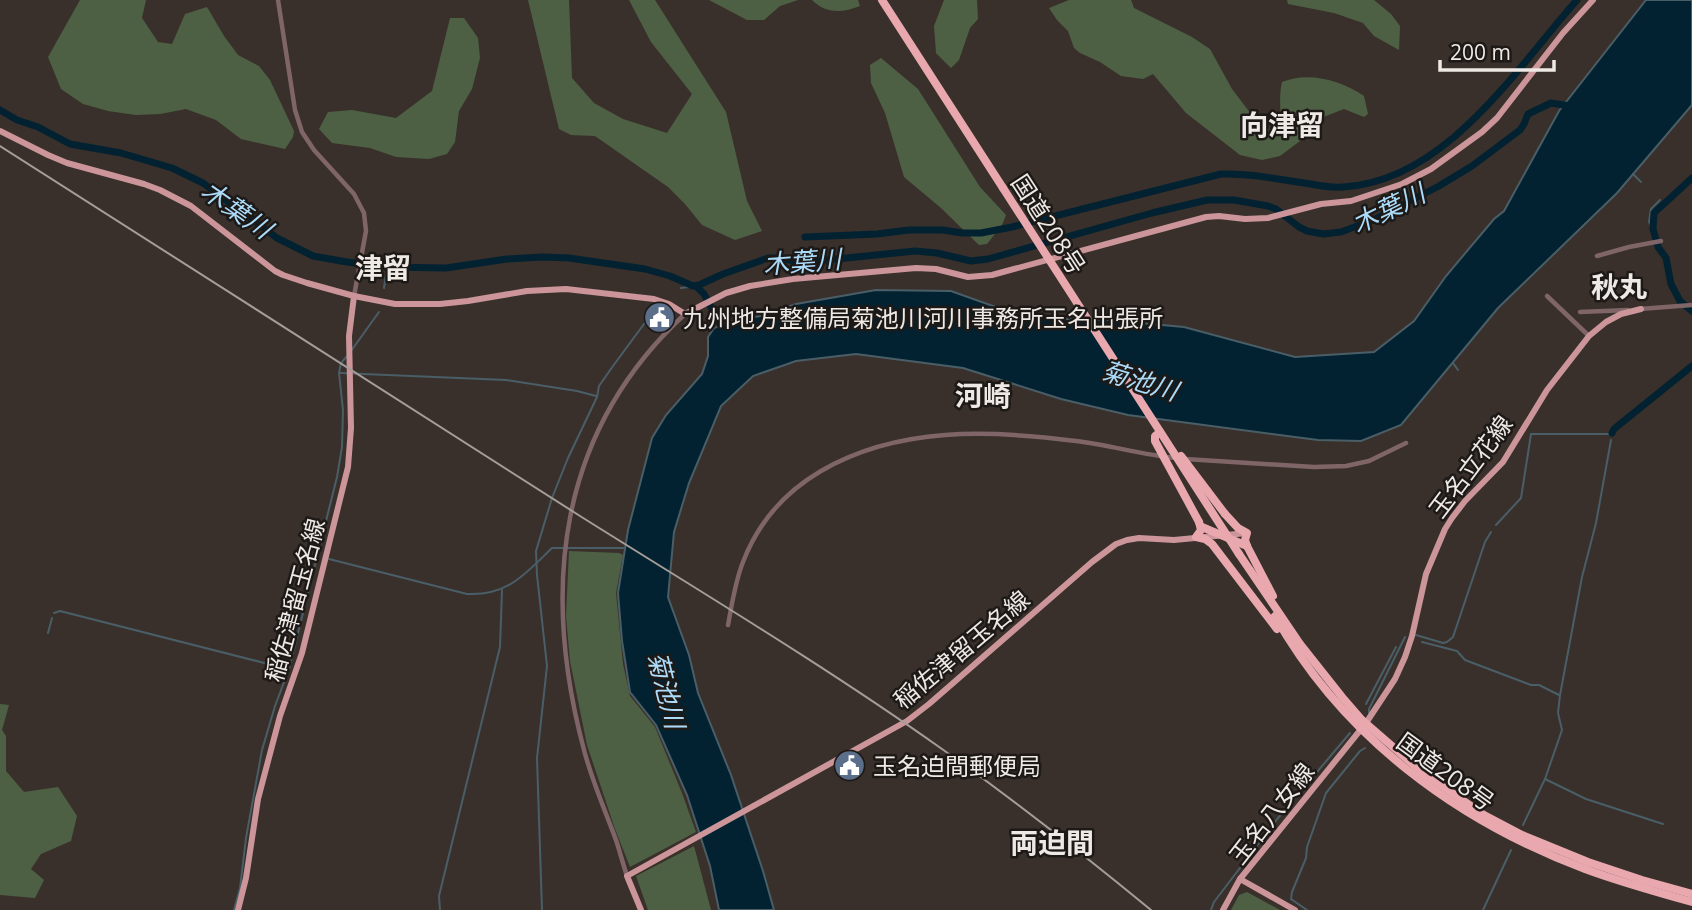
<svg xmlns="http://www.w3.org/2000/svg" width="1692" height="910" font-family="'Open Sans','Noto Sans JP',sans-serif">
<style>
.green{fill:#4e6044}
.water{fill:#032231;stroke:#4a5e67;stroke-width:2}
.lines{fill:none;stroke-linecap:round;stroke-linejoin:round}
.stream{stroke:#4a5e67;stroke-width:2}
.river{stroke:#032231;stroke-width:7}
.minor{stroke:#7f6567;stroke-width:4.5}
.major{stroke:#cb959a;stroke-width:6}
.highway{stroke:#e8a8ae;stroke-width:8}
.rail{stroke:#a49d99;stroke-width:2}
.highway-bridge{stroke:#e8a8ae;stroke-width:8}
.labels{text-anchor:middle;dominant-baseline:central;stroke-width:5;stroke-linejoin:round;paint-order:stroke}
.street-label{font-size:24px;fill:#eee9e5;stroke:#1d1917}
.poi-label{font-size:24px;fill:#eee9e5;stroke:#1d1917;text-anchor:start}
.water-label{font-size:26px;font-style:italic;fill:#abdbf8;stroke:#1d1917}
.quarter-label{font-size:28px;font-weight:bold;fill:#eee9e5;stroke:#1d1917}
</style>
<rect width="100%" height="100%" fill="#39302b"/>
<g class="green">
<polygon points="80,0 146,0 142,18 158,42 172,44 185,14 207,7 224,36 238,55 259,66 270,80 294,131 293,137 285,149 241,139 216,120 186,109 160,114 136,115 108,111 83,104 61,89 48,57"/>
<polygon points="528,0 569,0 572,78 594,103 623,119 667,133 692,94 651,42 629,0 655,0 726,112 747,201 762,231 735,240 702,225 685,204 668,187 595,136 571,135 559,129"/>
<polygon points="709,0 798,0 780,6 764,20 747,20"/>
<path d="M812 0H858L860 6C842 13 826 14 812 0Z"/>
<polygon points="944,0 977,0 978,19 970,28 959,60 951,68 936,53 934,26"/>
<path d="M1069 0H1131L1134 8 1192 37 1210 49 1232 89 1248 110 1261 126 1280 133C1282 117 1278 98 1282 82 1308 71 1341 80 1364 96L1368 114 1364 117 1344 109 1313 121 1300 141 1280 156 1262 160 1240 155 1186 113 1153 74 1143 79 1121 76 1100 62 1080 53 1074 48 1068 31 1057 20 1049 8Z"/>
<polygon points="1287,0 1374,0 1391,14 1400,26 1399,50 1374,36 1363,23 1334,13 1288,4"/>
<polygon points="450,18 464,18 478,38 480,58 472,89 459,111 455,142 447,154 429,159 396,157 370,148 332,143 319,129 328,112 352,110 396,118 432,91"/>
<polygon points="881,58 918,89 980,187 1006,215 1002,225 987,244 979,245 941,208 904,177 885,113 871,83 870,65"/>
<polygon points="569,551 619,553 623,555 616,593 623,664 630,696 655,727 682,793 696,832 630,867 615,829 587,745 570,661 566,616"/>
<polygon points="0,704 9,705 2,730 6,736 6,771 24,792 58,787 77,816 71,841 41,854 31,869 44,880 35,898 0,895"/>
<polygon points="694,846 711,910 648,910 636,876"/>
<polygon points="1247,892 1280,910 1231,910 1239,895"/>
</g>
<polygon class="water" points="1646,0 1692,0 1692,105 1617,193 1498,308 1401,425 1361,441 1318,440 1128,415 1061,399 963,368 856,354 796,361 753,376 721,406 689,483 674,532 668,597 689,655 698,693 731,775 763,871 774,910 719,910 710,866 687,795 656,725 630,692 622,641 618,593 628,530 652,438 666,415 702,374 708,356 708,337 714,328 733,321 760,316 796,304 876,290 951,291 1004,310 1060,319 1107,320 1184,327 1295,357 1374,352 1414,321 1446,276 1494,219 1504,211 1559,111"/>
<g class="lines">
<g class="stream">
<polyline points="1633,174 1641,182"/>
<polyline points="1653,229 1649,222 1651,209 1660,200"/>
<polyline points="384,288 387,267"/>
<polyline points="681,288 696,286"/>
<polyline points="351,351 379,312"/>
<polyline points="1453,363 1458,370"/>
<polyline points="340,373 506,380 577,391 596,396"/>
<polyline points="1532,434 1612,434"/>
<polyline points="1496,525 1521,498 1531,434"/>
<path d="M329 559 467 594C508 596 525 574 552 548H625"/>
<polyline points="54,613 60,611 288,669"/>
<polyline points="48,633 52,618"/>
<polyline points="1416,635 1443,643 1447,642 1453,637 1485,542 1491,532"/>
<polyline points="1422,642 1457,651 1465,660 1531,685 1539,685 1559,695"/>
<polyline points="1366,704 1396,647"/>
<polyline points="1369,713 1369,709 1405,637"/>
<polyline points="1545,779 1586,799 1663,824"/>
<polyline points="1523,825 1545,779 1562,730 1558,713 1560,695 1582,577 1596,523 1611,440"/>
<polyline points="234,910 240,888 246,838 262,750 275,706 289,669 337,477 342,447 343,410 339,373 341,363 348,355"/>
<polyline points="440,910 439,896 500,647 502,590"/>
<polyline points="542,910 537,758 547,666 537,575 536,551 552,498 568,458 597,397 599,386 613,366 658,305"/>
<polyline points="1211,910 1214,902 1278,818 1350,733"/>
<polyline points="1307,910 1291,899 1292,892 1306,858 1307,847 1326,793 1360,751 1365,748"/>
<polyline points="1483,910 1511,850"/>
</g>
<g class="river">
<polyline points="0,110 17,120 38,127 70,144 121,153 172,168 203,183 277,238 313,256 347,262 387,267 446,268 507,259 542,257 569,258 645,269 670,276 693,286 699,285 723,274 768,258 777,258 795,261 817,261 915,251 937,253 971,261 988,259 1152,213 1207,200 1234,200 1268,206 1276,209 1299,227 1307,231 1323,234 1341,232 1373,220 1439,186 1472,166 1520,130 1524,124 1528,114 1551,103 1570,106"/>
<polyline points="1692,178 1654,213 1653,229 1658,247 1666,258 1671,284 1680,301 1692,311"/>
<path d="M805 237 877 234 909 230H943L962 233H981L1012 227 1221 174C1251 173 1281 180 1311 184 1321 186 1332 188 1343 187 1446 181 1515 70 1577 0"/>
<polyline points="696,286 704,294 725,333"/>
<polyline points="1612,433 1614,429 1692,366"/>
</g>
<g class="minor">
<polyline points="278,0 295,110 302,132 314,150 354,194 364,213 366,231 354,296"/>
<polyline points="1597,256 1629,247 1661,241"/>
<polyline points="1547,296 1589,336"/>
<polyline points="1640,309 1692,305"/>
<polyline points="1580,312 1628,310"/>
<polyline points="1185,459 1314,467 1346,466 1369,461 1406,443"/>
<path d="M728 625C732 604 735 582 743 562 758 523 785 492 821 471 898 426 990 430 1076 441 1110 445 1142 455 1176 458"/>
<path d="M627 876C623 864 620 852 616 840 605 810 592 781 584 750 541 589 557 432 685 314"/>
</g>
<g class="major">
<polyline points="0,131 48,155 67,163 144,184 160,190 191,206 275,271 283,275 307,283 354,296 395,304 440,304 468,301 527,291 566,289 654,299 669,304 685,314 726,293 750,286 793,279 916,268 936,269 968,277 992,275 1206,217 1219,216 1245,219 1268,218 1321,204 1351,201 1402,184 1431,169 1482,132 1497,118 1563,33 1593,0"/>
<polyline points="1240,879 1295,910"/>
<polyline points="238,910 246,878 258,799 280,716 302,653 348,467 351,428 349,336 354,296"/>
<polyline points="641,910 627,876 907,721 929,704 1092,562 1116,544 1127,540 1139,538 1174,540 1247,533"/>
<polyline points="1223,910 1240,879 1366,723 1395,679 1405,657 1412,636 1426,574 1445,529 1452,518 1465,501 1503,462 1547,390 1589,336 1606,322 1621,314 1641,309"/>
</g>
<g class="highway">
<polyline points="882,0 1003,188"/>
<polyline points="1225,514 1238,528 1247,533 1245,540 1247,546 1273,596"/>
<polyline points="1199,522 1201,530 1196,537 1205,539 1212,544 1277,629"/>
<polyline points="1202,527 1247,546"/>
<polyline points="1239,554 1300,644 1342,697 1362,720 1423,773 1484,815 1522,835 1588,862 1642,880 1692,894"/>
<path d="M1275 616C1343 737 1457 821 1585 869 1620 882 1656 892 1692 902"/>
</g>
<path class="rail" d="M0 146C194 269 387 393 580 516 701 592 825 666 942 749 1014 800 1083 854 1151 910"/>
<g class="highway-bridge">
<polyline points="1003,188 1239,554"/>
<polyline points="1160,432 1155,436 1155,441 1199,522"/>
<polyline points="1181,456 1225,514"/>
</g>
</g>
<defs>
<symbol id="civic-disc" viewBox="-11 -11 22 22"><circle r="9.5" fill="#5c6f8a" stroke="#1d1917"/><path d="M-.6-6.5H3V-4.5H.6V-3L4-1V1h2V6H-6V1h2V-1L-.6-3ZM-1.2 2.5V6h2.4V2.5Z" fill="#fff"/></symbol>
</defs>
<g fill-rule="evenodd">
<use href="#civic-disc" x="642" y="300" width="35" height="35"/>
<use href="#civic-disc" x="832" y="748" width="35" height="35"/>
</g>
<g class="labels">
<g class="street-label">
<text transform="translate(1049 224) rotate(57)">国道208号</text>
<text transform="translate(1470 466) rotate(-53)">玉名立花線</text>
<text transform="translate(294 600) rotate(-75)">稲佐津留玉名線</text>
<text transform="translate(961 649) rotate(-40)">稲佐津留玉名線</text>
<text transform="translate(1446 771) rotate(36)">国道208号</text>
<text transform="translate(1271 813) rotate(-52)">玉名八女線</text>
</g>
<g class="poi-label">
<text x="683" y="317">九州地方整備局菊池川河川事務所玉名出張所</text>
<text x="873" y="765">玉名迫間郵便局</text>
</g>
<g class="water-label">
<text transform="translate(1388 208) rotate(-26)">木葉川</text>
<text transform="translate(237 209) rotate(35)">木葉川</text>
<text transform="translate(802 261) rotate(-4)">木葉川</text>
<text transform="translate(1140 380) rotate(17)">菊池川</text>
<text transform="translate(667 690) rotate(76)">菊池川</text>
</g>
<g class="quarter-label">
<text x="1282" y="124">向津留</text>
<text x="383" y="267">津留</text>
<text x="1619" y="286">秋丸</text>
<text x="983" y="395">河崎</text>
<text x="1052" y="842">両迫間</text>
</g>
</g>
<path d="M1440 60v10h114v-10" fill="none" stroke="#eee9e5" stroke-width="3.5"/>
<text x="1450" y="60" font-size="21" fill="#eee9e5" stroke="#1d1917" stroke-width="5" paint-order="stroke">200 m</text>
</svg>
